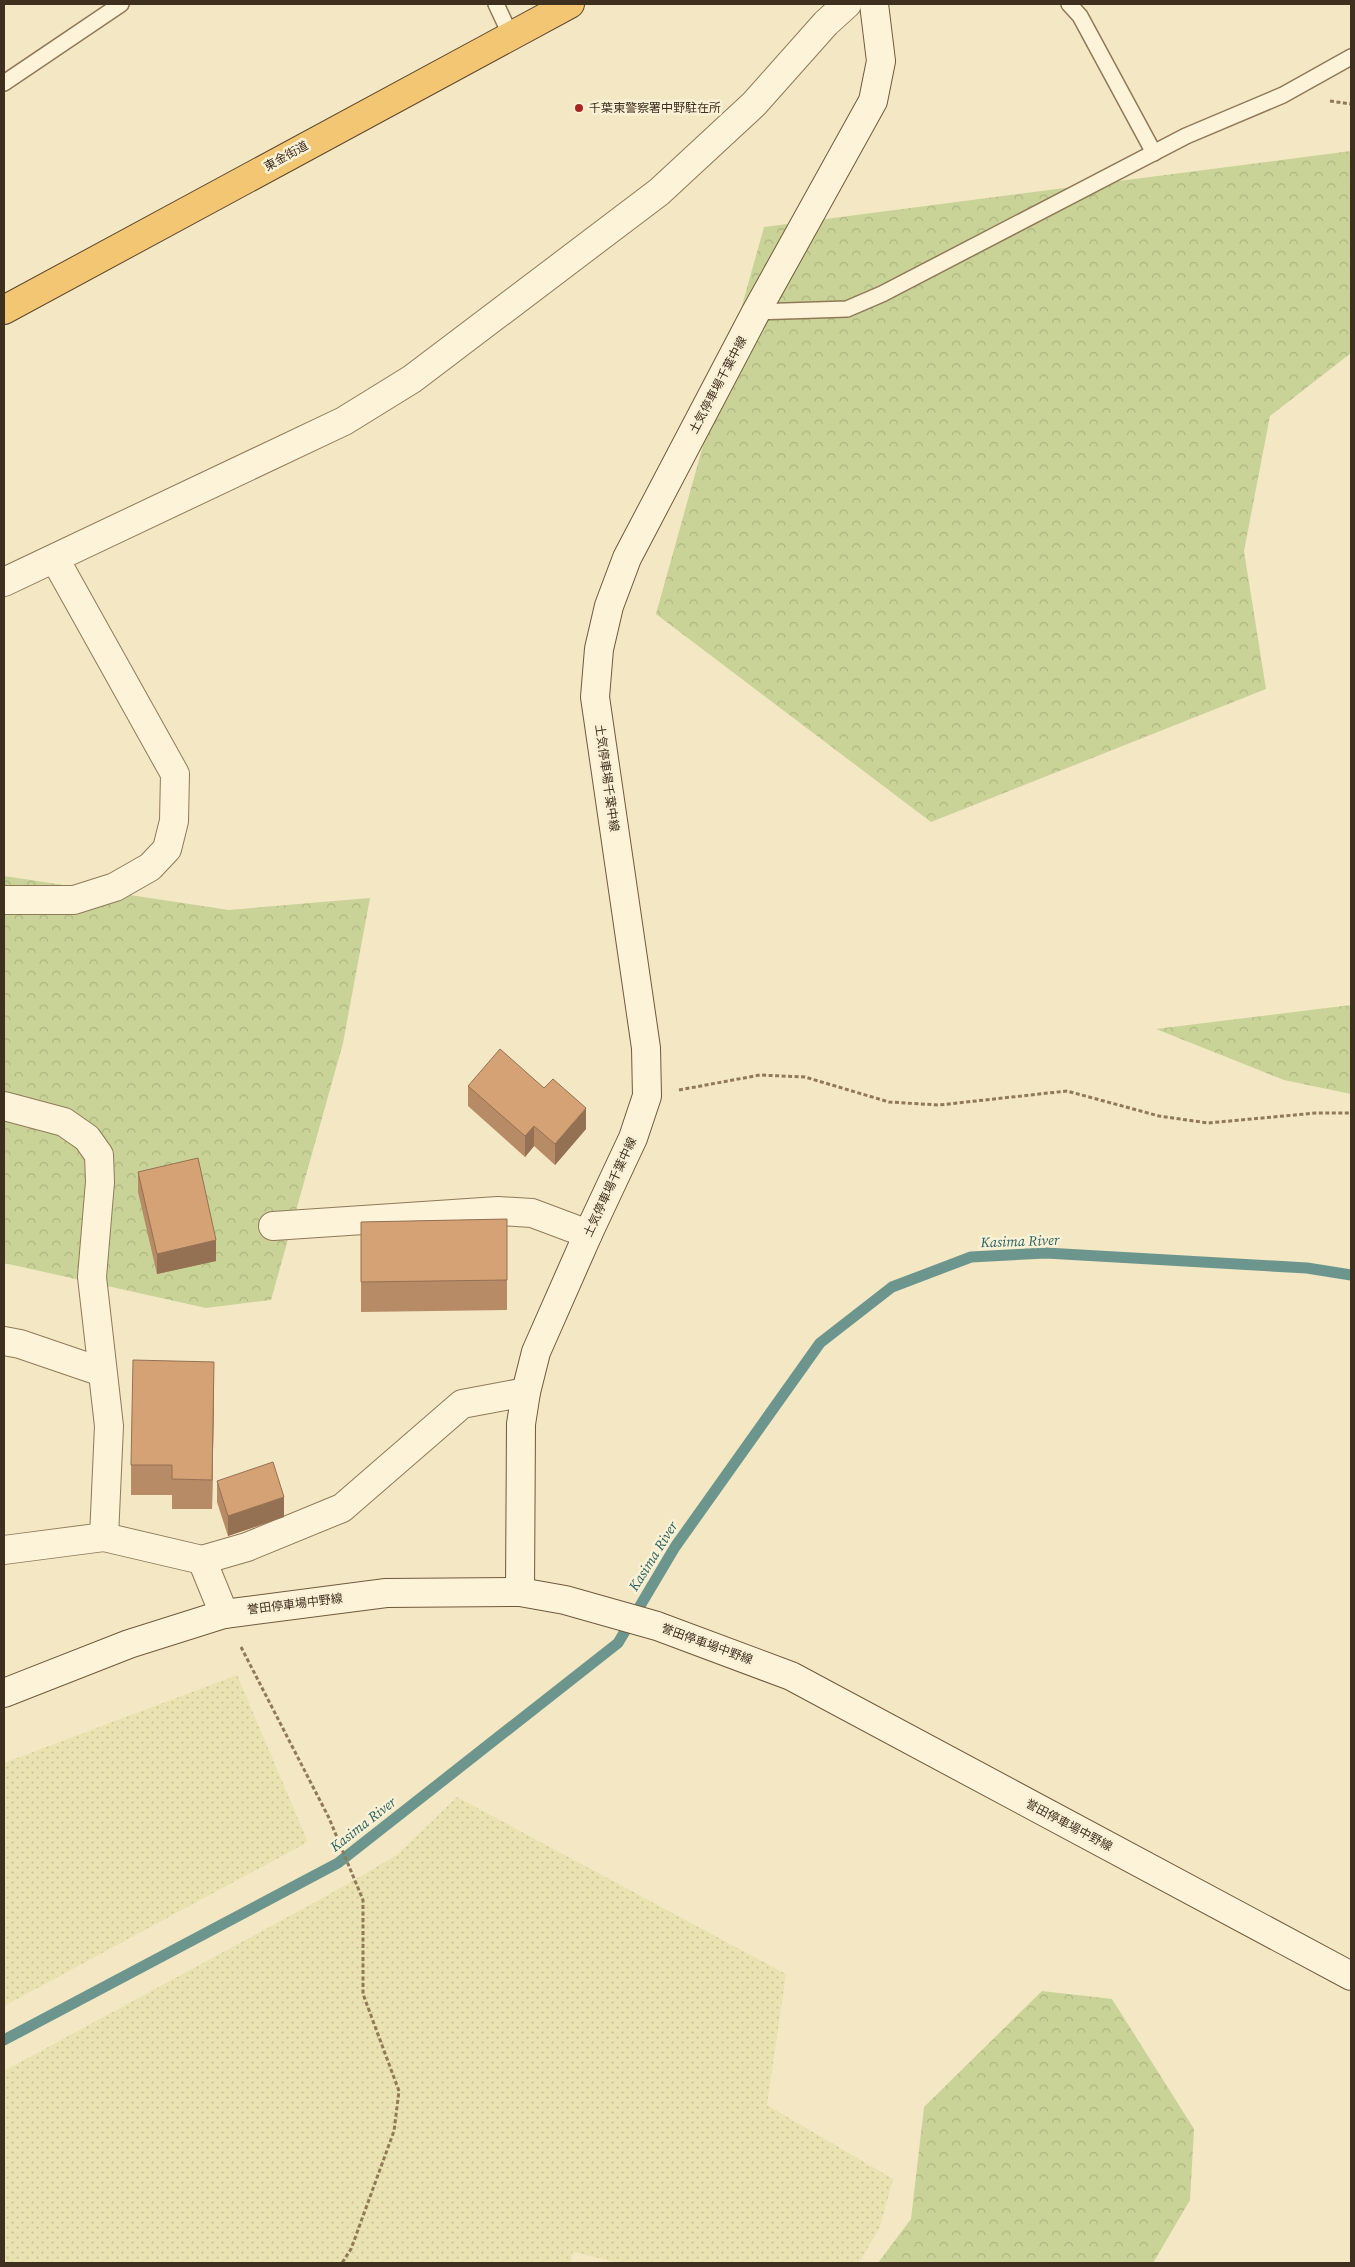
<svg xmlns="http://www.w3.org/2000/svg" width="1355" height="2267" font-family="'Source Serif 4','Noto Sans JP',serif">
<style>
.farmland{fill:url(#farmland-dots)}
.forest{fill:url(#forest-crowns)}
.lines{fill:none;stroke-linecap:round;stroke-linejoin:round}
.stream{stroke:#6c968d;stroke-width:11}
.service-casing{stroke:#917958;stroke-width:18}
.minor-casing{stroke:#917958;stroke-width:30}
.secondary-casing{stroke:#72593b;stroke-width:30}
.trunk-casing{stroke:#5e462c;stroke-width:30}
.path{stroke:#917958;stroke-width:3;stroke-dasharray:4 2.5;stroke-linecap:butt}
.service{stroke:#fcf3d9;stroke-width:15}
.minor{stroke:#fcf3d9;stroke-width:28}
.secondary{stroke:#fcf3d9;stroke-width:28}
.trunk{stroke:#f2c673;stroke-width:28}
.wall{fill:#b78b65}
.shaded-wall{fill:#957153}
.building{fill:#d5a276;stroke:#957153}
.poi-dot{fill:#a72621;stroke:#f9f1d5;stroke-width:2}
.labels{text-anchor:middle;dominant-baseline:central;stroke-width:5;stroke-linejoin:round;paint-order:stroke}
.poi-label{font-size:12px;fill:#3f2f1e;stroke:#f9f1d5;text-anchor:start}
.street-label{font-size:12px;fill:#3f2f1e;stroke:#f9f1d5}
.water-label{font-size:14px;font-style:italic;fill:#2b605f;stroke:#f9f1d5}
</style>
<defs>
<pattern id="farmland-dots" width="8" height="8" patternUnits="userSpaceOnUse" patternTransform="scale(1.25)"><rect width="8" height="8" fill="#eae3b1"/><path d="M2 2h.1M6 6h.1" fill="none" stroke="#cac398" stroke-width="1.8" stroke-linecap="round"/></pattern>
<pattern id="forest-crowns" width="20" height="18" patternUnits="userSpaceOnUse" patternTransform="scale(1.25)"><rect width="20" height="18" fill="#c9d397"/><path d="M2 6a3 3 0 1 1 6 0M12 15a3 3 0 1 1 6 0" fill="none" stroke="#aeb582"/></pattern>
</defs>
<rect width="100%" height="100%" fill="#f3e7c4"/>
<g class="farmland">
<polygon points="237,1675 308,1842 4,2006 4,1763"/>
<polygon points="457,1797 786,1974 767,2105 893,2179 880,2227 859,2263 619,2263 573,2252 571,2263 4,2263 4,2071 330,1894 397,1855"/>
</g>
<g class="forest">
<polygon points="1351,151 1351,353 1270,416 1244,551 1266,689 931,822 656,614 764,227"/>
<polygon points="4,876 229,910 370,898 343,1043 271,1300 206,1308 4,1263"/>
<polygon points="1351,1005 1351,1094 1284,1080 1156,1029"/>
<polygon points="1042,1991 1112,1999 1194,2129 1190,2200 1153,2263 878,2263 911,2219 924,2107"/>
</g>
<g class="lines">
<polyline class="stream" points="4,2040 338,1863 618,1643 675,1547 820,1343 892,1287 971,1257 1046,1253 1307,1268 1351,1275"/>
<defs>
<g id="service">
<polyline points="496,4 510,34"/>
<polyline points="1069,4 1080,16 1154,153"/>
<polyline points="4,83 121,4"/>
<polyline points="756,312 847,309 882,294 1186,136 1283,95 1351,57"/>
</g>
<g id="minor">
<polyline points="4,582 344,421 412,379 659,192 754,104 826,23 847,4"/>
<polyline points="4,900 74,900 115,887 150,867 167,849 174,821 175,774 55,559"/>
<polyline points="4,1106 64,1122 87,1138 99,1155 100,1182 92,1277 109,1426 104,1537"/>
<polyline points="273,1226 498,1211 532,1213 588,1234"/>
<polyline points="4,1341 20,1344 102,1372"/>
<polyline points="4,1550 104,1537 202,1560 247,1547 342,1508 462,1404 526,1392"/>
<polyline points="202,1560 224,1614"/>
</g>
<g id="secondary">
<polyline points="520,1592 521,1424 526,1392 536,1352 588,1234 633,1138 647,1096 646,1048 595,697 599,649 609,606 627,558 756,312 873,101 881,61 874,4"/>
<polyline points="4,1693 129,1644 224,1614 386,1593 520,1592 565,1600 657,1626 791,1676 1351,1976"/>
</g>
<polyline id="trunk" points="4,310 570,4"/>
</defs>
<use href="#service" class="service-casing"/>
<use href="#minor" class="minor-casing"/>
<use href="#secondary" class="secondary-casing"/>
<use href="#trunk" class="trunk-casing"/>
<g class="path">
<polyline points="1330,101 1351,104"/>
<polyline points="679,1090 760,1075 805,1077 889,1102 939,1105 1067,1091 1159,1116 1208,1123 1316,1113 1351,1113"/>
<polyline points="241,1647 329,1818 363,1900 363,1994 399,2091 394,2131 351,2249 342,2263"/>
</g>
<use href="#service" class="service"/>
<use href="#minor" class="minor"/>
<use href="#secondary" class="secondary"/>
<use href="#trunk" class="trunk"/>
</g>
<g class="wall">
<polygon points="468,1086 586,1129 555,1165 534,1146 525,1157 468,1106"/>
<polygon points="138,1172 216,1261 157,1274 138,1192"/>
<polygon points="507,1219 507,1310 361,1312 361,1222"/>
<polygon points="214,1391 212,1509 172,1509 172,1495 131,1495 131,1465"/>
<polygon points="217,1481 284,1517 228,1536 217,1502"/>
</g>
<g class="shaded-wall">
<polygon points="586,1108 586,1129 555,1165 555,1144"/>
<polygon points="534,1126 534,1146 525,1157 525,1136"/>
<polygon points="216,1240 216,1261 157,1274 157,1254"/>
<polygon points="214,1362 214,1391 212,1509 212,1480"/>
<polygon points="284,1497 284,1517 228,1536 228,1516"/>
</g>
<g class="building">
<polygon points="500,1049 544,1088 553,1079 586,1108 555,1144 534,1126 525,1136 468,1086"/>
<polygon points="198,1158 216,1240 157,1254 138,1172"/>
<polygon points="507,1219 507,1280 361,1282 361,1222"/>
<polygon points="133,1360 214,1362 212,1480 172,1479 172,1465 131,1465"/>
<polygon points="273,1462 284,1497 228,1516 217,1481"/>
</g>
<circle class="poi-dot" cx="579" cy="108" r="5"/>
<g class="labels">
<g class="poi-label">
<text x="589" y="108">千葉東警察署中野駐在所</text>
</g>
<g class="street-label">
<text transform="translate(286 156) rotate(-29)">東金街道</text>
<text transform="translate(718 385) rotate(-62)">土気停車場千葉中線</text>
<text transform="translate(607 778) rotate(82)">土気停車場千葉中線</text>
<text transform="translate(610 1187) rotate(-65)">土気停車場千葉中線</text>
<text transform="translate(295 1604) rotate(-7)">誉田停車場中野線</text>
<text transform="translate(707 1644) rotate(20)">誉田停車場中野線</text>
<text transform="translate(1069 1825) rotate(28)">誉田停車場中野線</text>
</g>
<g class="water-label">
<text transform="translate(1020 1241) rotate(-2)">Kasima River</text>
<text transform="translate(653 1556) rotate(-58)">Kasima River</text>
<text transform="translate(363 1824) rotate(-38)">Kasima River</text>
</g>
</g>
<rect width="1355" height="2267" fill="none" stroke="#3f2f1e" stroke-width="10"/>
</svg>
